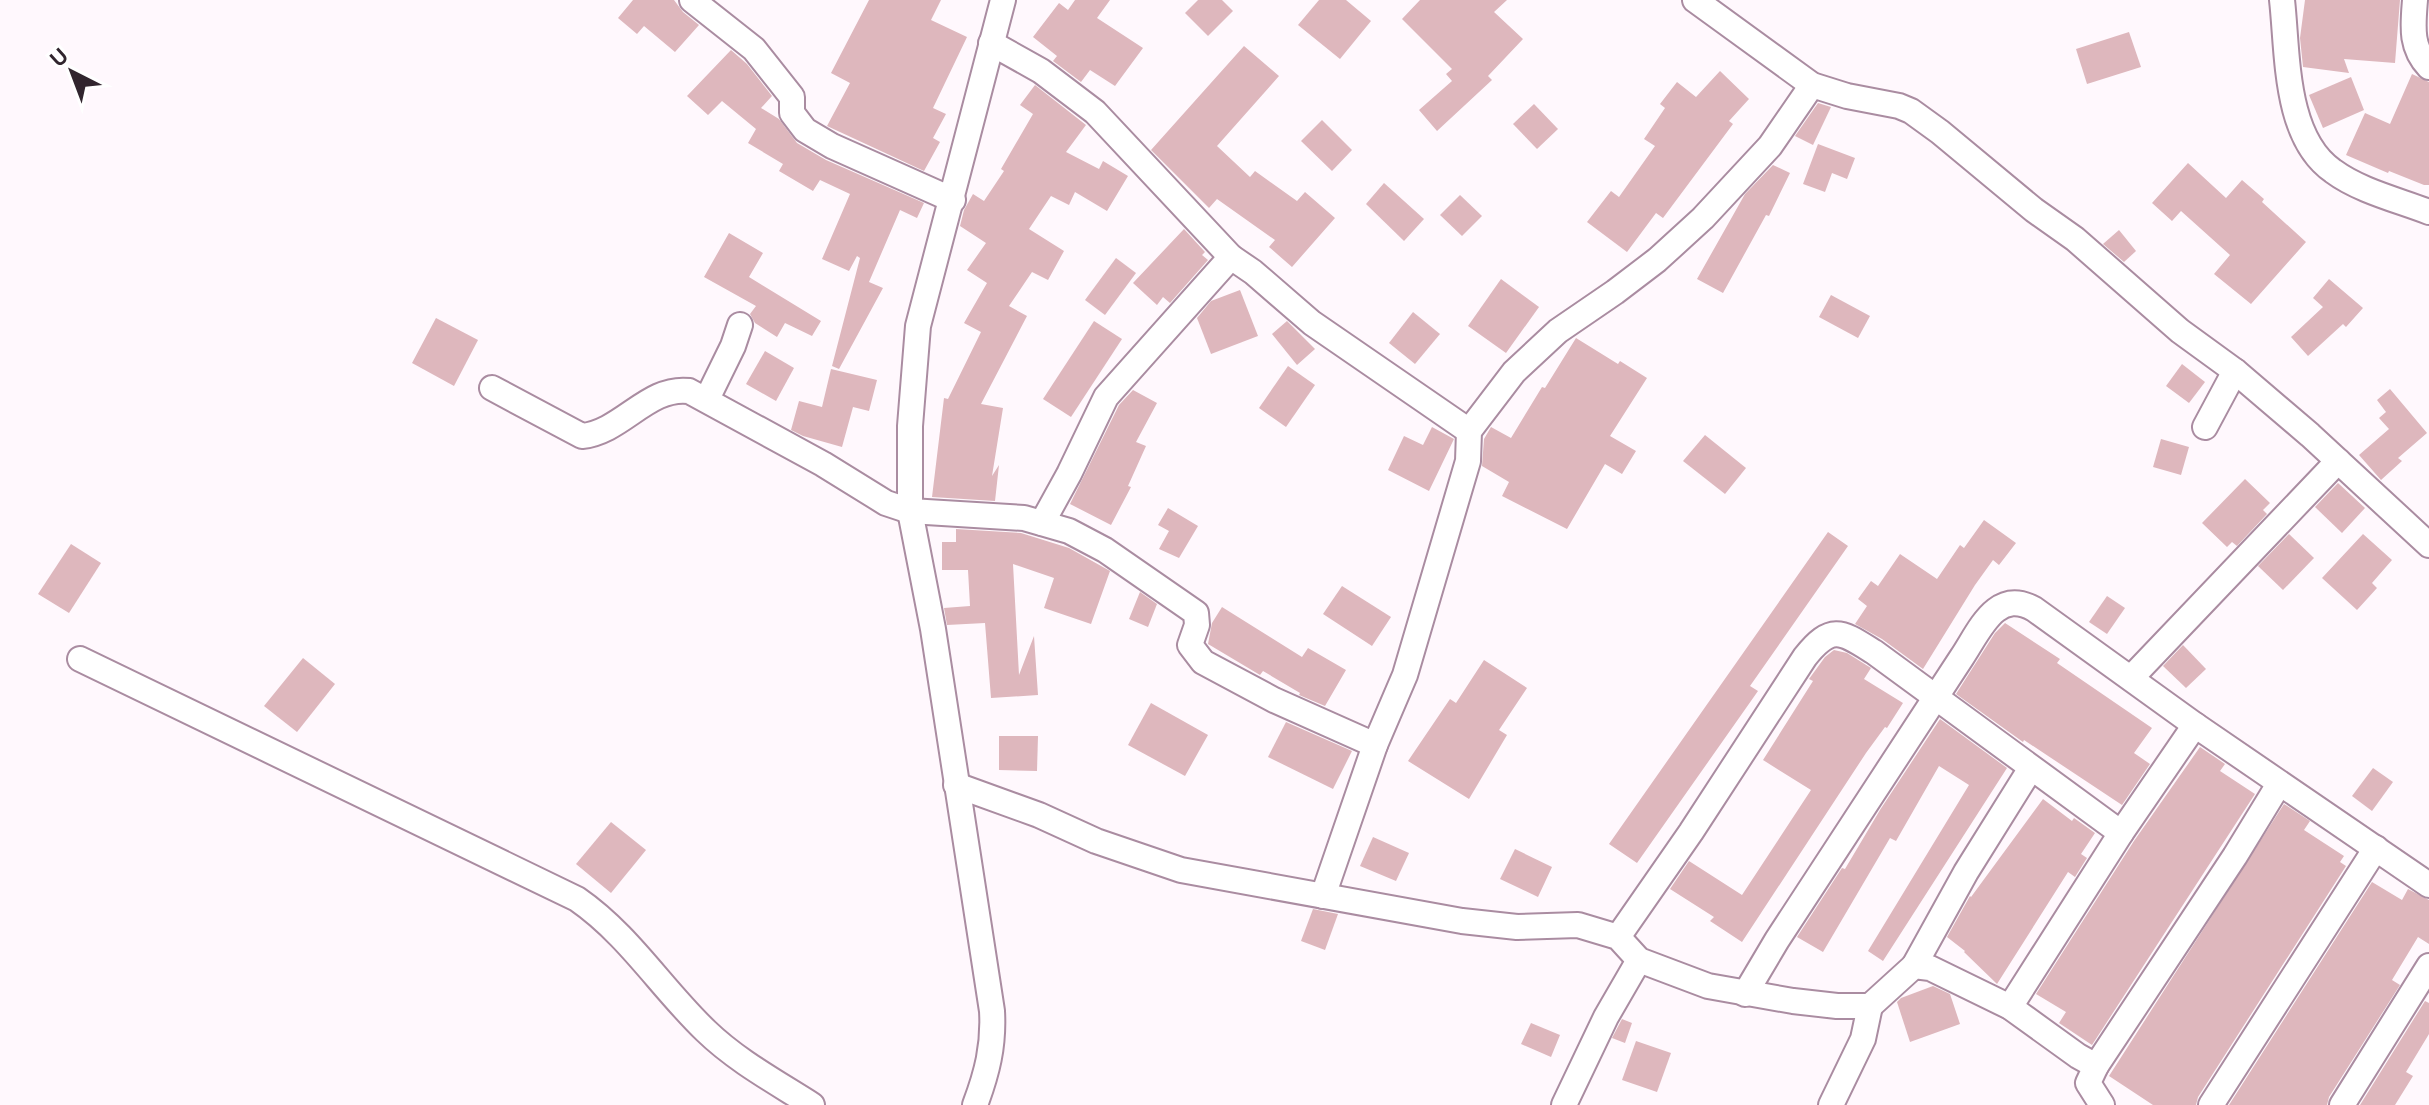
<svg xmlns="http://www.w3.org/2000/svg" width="2429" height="1105" font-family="Overpass,sans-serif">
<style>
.building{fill:#deb7bd}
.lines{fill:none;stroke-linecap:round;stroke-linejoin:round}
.minor-casing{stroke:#aa8ca1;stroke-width:28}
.minor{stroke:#fff;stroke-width:24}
</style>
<rect width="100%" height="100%" fill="#fff8fd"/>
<g class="building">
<polygon points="633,0 674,0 683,12 699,25 675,52 644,26 637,34 618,18"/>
<polygon points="869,0 941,0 931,20 967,37 933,108 946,114 933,138 940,142 924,171 827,126 850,83 831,73"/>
<polygon points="1075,0 1110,0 1097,18 1143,48 1115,86 1090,70 1081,82 1053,61 1057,56 1033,37 1059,3 1068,10"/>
<polygon points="1198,0 1222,0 1233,11 1208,36 1185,13"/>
<polygon points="1319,0 1346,0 1371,21 1340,59 1298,25"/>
<polygon points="1420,0 1507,0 1494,12 1523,39 1488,76 1492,80 1437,131 1419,110 1452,81 1446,74 1452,69 1402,19"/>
<polygon points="2305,0 2400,0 2395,63 2344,59 2349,73 2303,67 2300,38"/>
<polygon points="2129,32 2141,67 2087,84 2076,49"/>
<polygon points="1244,46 1279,76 1217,146 1250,177 1255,171 1297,201 1305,192 1335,218 1292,267 1269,247 1275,240 1217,199 1209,208 1151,150"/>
<polygon points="731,50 747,64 772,96 761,108 779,119 797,143 826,160 924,203 917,218 900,210 869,282 883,288 839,369 832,366 860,258 857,256 849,271 822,259 850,194 820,180 813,191 779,171 783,164 748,143 756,129 722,101 708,115 687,96"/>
<polygon points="1720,71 1749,99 1729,121 1733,124 1663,218 1656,213 1627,252 1587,222 1611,191 1619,197 1655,146 1644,139 1665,108 1660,104 1677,82 1696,97"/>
<polygon points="2412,74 2429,82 2429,185 2424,185 2389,171 2388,173 2346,155 2365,113 2390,124"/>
<polygon points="2351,77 2364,110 2323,128 2309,95"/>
<polygon points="1035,85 1086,125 1066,152 1099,169 1103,161 1128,176 1107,211 1075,192 1069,205 1051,196 1029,229 1064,251 1048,280 1032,272 1009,306 1027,316 981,404 1003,408 992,476 999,465 995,501 932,497 944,398 948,399 981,332 964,323 987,283 967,270 986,243 960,226 964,210 973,194 984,201 1004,171 1001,169 1033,114 1020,105"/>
<polygon points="1818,103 1831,107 1813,145 1795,136"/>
<polygon points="1534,104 1558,129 1537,149 1513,124"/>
<polygon points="1322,120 1352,150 1332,171 1301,141"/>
<polygon points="1818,144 1855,158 1847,179 1832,173 1825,192 1803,184"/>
<polygon points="2188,163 2226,198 2242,180 2264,199 2262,202 2306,242 2251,304 2214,274 2230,255 2181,211 2172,221 2152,203"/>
<polygon points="1773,165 1790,173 1769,216 1766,215 1723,293 1697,279 1745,194"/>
<polygon points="1384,183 1424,219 1404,241 1366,204"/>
<polygon points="1460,195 1482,216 1462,236 1440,215"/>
<polygon points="1184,229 1205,252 1202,255 1208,260 1170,303 1163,297 1157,305 1133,283"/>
<polygon points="2119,230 2136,251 2124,262 2103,244"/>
<polygon points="729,233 763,253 749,277 821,321 812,336 785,323 777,337 755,323 750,314 756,306 704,277"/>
<polygon points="1116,258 1136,273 1105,315 1085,300"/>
<polygon points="1501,279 1539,307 1506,353 1468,326"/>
<polygon points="2329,279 2363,308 2346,327 2343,324 2308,356 2291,337 2323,307 2313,298"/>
<polygon points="1240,290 1258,336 1211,354 1197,318 1211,301"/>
<polygon points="1831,295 1870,316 1858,338 1819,317"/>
<polygon points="1413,312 1440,334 1415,364 1389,343"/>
<polygon points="436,318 478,340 454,386 412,363"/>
<polygon points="1094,321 1122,339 1071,417 1043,399"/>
<polygon points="1287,321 1315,349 1297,365 1272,334"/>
<polygon points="1576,338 1618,364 1620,361 1647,378 1610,436 1636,451 1622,474 1605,464 1567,529 1502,496 1509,482 1482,466 1484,439 1491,427 1511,438 1542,387 1545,388"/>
<polygon points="765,351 794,368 776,401 746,384"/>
<polygon points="2182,364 2205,382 2189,403 2166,386"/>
<polygon points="1288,366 1315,385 1286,427 1259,408"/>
<polygon points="831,369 877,380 869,411 853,407 842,447 803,436 791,430 799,401 822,407"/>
<polygon points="2390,389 2427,433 2398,458 2402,461 2381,480 2359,455 2389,429 2379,418 2386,412 2377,400"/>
<polygon points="1133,390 1157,403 1136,442 1146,446 1128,486 1131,487 1111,525 1070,504 1119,405"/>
<polygon points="1432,427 1454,439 1429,491 1388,470 1404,436 1423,445"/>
<polygon points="1705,435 1746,468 1725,494 1683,461"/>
<polygon points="2161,439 2189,447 2181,475 2153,467"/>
<polygon points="2245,479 2270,503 2263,510 2267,514 2237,546 2232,542 2227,547 2202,523"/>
<polygon points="2338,483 2365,508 2342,533 2315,507"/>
<polygon points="1168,508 1198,526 1179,558 1159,549 1169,531 1158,525"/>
<polygon points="1984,520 2016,543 1999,565 1993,560 1975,585 1923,669 1882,639 1855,624 1867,606 1858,599 1871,581 1878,586 1900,554 1937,579 1960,545 1964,548"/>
<polygon points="956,529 1021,533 1069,548 1110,571 1091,624 1044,608 1054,578 1013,564 1019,675 1034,636 1038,695 991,698 985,623 947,625 944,608 970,606 968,570 942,570 942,542 956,542"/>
<polygon points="1828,532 1848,546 1750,686 1758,691 1637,863 1609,844"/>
<polygon points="2289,534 2314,558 2283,590 2258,566"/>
<polygon points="2363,534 2392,560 2372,583 2377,588 2357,610 2322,578"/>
<polygon points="71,544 101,563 69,613 38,594"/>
<polygon points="1342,586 1391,617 1372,646 1323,614"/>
<polygon points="1140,592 1157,604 1148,627 1129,619"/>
<polygon points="2107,596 2125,608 2107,634 2089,622"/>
<polygon points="1222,607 1302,657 1308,648 1346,670 1325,706 1299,695 1300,693 1263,671 1260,675 1208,644 1212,623"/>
<polygon points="2005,623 2060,659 2057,663 2152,728 2134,753 2150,764 2122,805 2024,740 2023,742 1956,694 1995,633"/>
<polygon points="2183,645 2206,669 2186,688 2163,666"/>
<polygon points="1834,650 1847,653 1871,668 1864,679 1903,703 1887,728 1885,727 1866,753 1742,942 1710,921 1714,917 1670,889 1689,861 1742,895 1811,790 1763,760 1813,681 1809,679 1825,657"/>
<polygon points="303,658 335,684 297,732 264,706"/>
<polygon points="1484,660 1527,688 1499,730 1507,735 1469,799 1408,761 1450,699 1456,703"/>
<polygon points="1151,703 1208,735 1185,776 1128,745"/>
<polygon points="1940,719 2007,768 1883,961 1868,951 1969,785 1939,766 1896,841 1890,838 1823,952 1797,937 1842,868 1845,869 1880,810"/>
<polygon points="1286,722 1352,751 1333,789 1268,757"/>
<polygon points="999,736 1038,736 1037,771 999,770"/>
<polygon points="2200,747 2225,764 2220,771 2255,794 2092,1045 2059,1023 2066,1012 2036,994 2134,841"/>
<polygon points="2373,768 2393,782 2372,811 2352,796"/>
<polygon points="2043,799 2072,821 2074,818 2095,833 2081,854 2087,858 2075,877 2068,872 1997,984 1964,952 1965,951 1947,937 1970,896 1971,897"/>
<polygon points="2284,804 2310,821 2304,830 2344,856 2340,862 2346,866 2198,1097 2196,1105 2153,1105 2109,1076"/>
<polygon points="611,822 646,850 611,893 576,864"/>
<polygon points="1373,837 1409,853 1396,881 1360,866"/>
<polygon points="1515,849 1552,867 1538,897 1500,879"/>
<polygon points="2372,882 2402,900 2408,889 2429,900 2429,944 2418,937 2392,980 2400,985 2329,1097 2327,1105 2229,1105"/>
<polygon points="1313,909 1338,914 1325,950 1301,941"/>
<polygon points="1933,986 1950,994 1960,1024 1910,1042 1897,1002 1901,998"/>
<polygon points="2425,1001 2429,1003 2429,1034 2406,1072 2413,1076 2395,1105 2360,1105"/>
<polygon points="1622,1019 1632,1023 1625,1043 1612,1038"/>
<polygon points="1531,1023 1560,1035 1551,1057 1521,1044"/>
<polygon points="1636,1041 1671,1053 1657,1092 1622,1080"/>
</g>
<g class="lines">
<defs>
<g id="minor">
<polyline points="692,0 754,49 792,97 792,113 805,130 832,146 953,200"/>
<polyline points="1695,0 1812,85 1847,96 1899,106 1911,111 1940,132 2034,210 2075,239 2180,331 2235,371 2310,435 2429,545"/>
<path d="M2282 0C2288 53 2284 137 2333 171 2360 191 2398 200 2429 212"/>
<path d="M2415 0C2413 26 2410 47 2429 67"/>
<polyline points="991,43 1041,71 1095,112 1231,257 1253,272 1312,323 1469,431"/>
<path d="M492 388 582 436C622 432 648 386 689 391L823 464 886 503 910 511 1024 518 1069 531 1105 550 1196 613 1197 625 1190 645 1203 662 1274 700 1375 745"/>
<polyline points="707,399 733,346 740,325"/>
<polyline points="2205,427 2235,371"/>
<polyline points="1042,523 1069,474 1106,397 1231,257"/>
<path d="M80 659 577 899C629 935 661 988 706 1031 737 1061 776 1082 812 1105"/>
<polyline points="2131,678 2338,461"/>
<polyline points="956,785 1039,815 1096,841 1181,870 1462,921 1517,927 1578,925 1618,937 1639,960 1708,986 1793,1001 1837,1006 1870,1006 1914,966 1930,968 2010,1007 2078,1056 2096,1066 2088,1083 2102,1105"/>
<polyline points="1323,896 1375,745 1405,675 1468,461 1469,431 1514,372 1558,331 1615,292 1657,260 1703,218 1770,146 1812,85"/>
<path d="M1618 937 1691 832 1805 657C1832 623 1842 632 1874 652L2121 833 2195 725 2429 885"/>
<polyline points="1914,966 1966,872 2031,768"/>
<path d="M1745 994 1777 940 1962 657C1980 630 1996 588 2034 609L2195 725"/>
<polyline points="2010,1007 2121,833"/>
<polyline points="2096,1066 2235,856 2279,784"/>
<path d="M975 1105C987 1073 994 1046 992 1011L933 629 910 511V426L918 326 1003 0"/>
<polyline points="1564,1105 1606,1017 1639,960"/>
<polyline points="1831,1105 1863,1039 1870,1006"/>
<polyline points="2211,1105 2376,848"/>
<polyline points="2342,1105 2429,966"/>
</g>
</defs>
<use href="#minor" class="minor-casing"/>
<use href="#minor" class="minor"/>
</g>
<g transform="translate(72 72) rotate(318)" stroke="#ffffff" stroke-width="6" paint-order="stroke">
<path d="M0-6L14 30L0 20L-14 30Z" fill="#31252e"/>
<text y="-12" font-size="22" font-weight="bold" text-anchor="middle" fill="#31252e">U</text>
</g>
</svg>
